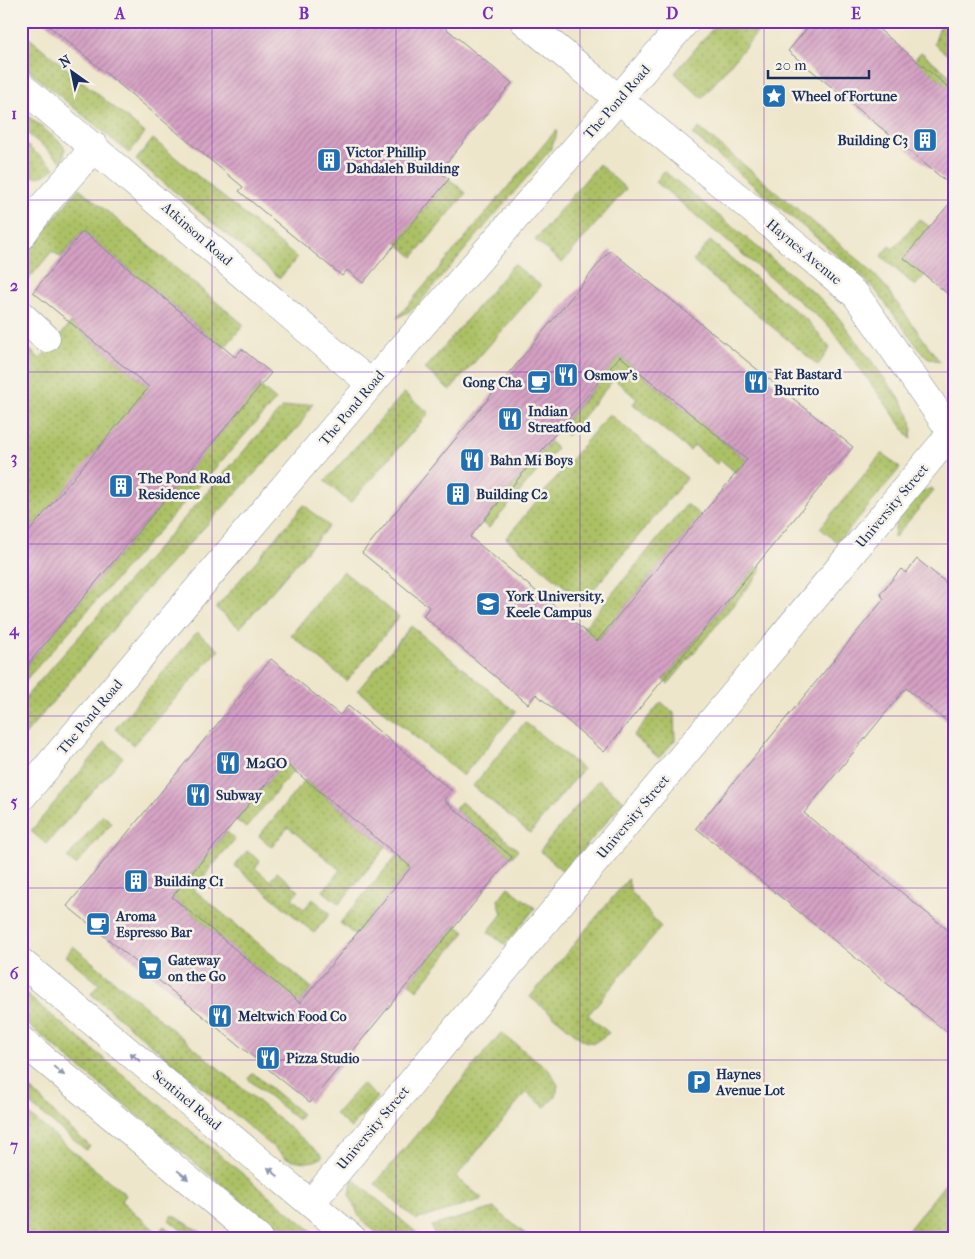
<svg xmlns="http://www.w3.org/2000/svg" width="975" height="1259" font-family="'IM FELL French Canon',serif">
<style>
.grass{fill:url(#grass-dots);stroke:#647862}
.building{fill:url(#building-hatch);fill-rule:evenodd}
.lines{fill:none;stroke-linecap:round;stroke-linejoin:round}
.minor-casing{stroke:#848a94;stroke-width:29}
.minor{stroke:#fff;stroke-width:28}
.oneway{fill:#8d97ae}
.grid{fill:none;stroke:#7b2cbf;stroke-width:1;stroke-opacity:0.55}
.labels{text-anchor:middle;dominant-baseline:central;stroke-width:5;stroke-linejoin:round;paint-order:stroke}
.poi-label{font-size:14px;font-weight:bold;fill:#1b2f5e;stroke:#f7f3e8;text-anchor:start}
.street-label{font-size:14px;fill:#1b2f5e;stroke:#f7f3e8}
.neatline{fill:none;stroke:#7b2cbf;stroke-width:2}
.grid-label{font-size:16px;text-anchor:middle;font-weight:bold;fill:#7b2cbf}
</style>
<defs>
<pattern id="grass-dots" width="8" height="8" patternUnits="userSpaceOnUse" patternTransform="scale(1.25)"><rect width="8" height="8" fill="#acc165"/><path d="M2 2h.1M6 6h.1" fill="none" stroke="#8b9d56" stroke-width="1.8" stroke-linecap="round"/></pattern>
<pattern id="building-hatch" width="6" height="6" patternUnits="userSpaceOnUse" patternTransform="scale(1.25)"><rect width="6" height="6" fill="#d6a1c4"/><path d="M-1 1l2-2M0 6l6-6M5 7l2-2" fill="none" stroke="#ad84a2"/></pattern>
</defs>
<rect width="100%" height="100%" fill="#f7f3e8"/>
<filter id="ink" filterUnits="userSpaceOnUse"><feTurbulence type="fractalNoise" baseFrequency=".02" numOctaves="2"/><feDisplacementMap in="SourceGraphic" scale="10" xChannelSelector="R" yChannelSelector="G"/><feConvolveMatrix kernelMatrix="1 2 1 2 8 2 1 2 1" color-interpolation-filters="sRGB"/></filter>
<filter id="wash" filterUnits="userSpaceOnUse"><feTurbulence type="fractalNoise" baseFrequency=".0096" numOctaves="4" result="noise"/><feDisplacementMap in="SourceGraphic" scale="20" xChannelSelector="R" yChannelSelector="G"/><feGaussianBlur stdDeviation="1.12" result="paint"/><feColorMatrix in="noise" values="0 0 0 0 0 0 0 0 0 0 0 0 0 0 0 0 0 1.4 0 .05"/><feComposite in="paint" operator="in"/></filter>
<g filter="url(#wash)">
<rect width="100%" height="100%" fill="#eee6ca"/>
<g class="grass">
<polygon points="719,21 767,21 702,98 675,73"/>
<polygon points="948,21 954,21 954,60 934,44 940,27"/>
<polygon points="21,31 145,133 129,153 21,64"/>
<polygon points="921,52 954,79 954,92 914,60"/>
<polygon points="21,110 61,143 65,149 63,163 21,128"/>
<polygon points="699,128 865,265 884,285 940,362 927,357 920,350 877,292 854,269 693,135"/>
<polygon points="557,129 556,137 550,150 415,308 397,318"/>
<polygon points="153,139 297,258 280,278 136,160"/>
<path d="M21 141 55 168C43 178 35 179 21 173Z"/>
<polygon points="599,164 626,189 562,263 535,240"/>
<polygon points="664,171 821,299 839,318 900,399 910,416 912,427 911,439 830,327 656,182"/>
<polygon points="449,179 466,193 413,257 396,242"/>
<polygon points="79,188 244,325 224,348 83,231 61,257 52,251 24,285 21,275 23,257"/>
<polygon points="919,219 930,227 904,258 925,275 915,286 881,256 889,246 893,249"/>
<polygon points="710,241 808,321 830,348 818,365 693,261"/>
<polygon points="514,264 541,286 450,390 425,369"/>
<polygon points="71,323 168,403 21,541 21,342 40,359"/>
<polygon points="620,356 747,461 736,473 721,460 717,464 694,445 690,451 633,404 637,399 614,379 567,436 560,429"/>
<polygon points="260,386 276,400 21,685 21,672"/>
<polygon points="404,393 429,413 350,503 325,481"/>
<polygon points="313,403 300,425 143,593 21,740 21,702 282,408"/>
<polygon points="609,414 687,478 583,602 506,538"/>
<polygon points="550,442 557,448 489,528 482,523"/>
<polygon points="882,453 900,468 838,543 820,528"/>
<polygon points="932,488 934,491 894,538 896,516 916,494"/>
<polygon points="687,504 701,516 581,660 566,649"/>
<polygon points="304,505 329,526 240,628 216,608"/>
<polygon points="756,566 762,570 668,684 663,680"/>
<polygon points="343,571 399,617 347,681 291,635"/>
<polygon points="411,626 516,712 463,776 358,690"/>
<polygon points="197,632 219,650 133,745 115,729"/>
<polygon points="661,702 674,713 675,740 659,758 633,736"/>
<polygon points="525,722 583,769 530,833 473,786"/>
<polygon points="105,742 123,757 46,844 31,831"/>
<polygon points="285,761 295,769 246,828 236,820"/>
<polygon points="305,780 386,847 339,904 323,891 340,870 288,827 272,847 259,836"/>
<polygon points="598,780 624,801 564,872 540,851"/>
<polygon points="461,802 518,850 512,857 455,809"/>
<polygon points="103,815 112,823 76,865 67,858"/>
<polygon points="227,832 235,839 193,889 312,988 299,1003 172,897"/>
<polygon points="247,851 260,861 255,868 270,881 277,872 299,891 292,898 304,909 313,899 330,914 314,933 235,866"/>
<polygon points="398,854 412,866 355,935 340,923"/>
<polygon points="628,879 631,892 661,927 588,1015 609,1033 594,1043 584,1041 530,997"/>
<polygon points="508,887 535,908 505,945 488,932 502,914 498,900"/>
<polygon points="456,925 465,932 417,990 409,983"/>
<path d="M73 946 323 1156C313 1166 298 1161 286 1158L91 994 99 984 66 956Z"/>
<polygon points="21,990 320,1238 286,1238 21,1019"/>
<polygon points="501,1033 548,1069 558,1085 556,1096 545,1107 526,1092 456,1177 483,1199 416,1220 375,1184"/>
<polygon points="253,1073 302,1114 298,1120 248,1079"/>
<polygon points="21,1079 63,1122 90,1146 86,1150 21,1097"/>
<polygon points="362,1084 377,1097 351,1128 335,1114"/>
<polygon points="21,1108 126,1195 121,1201 158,1233 164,1226 178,1238 21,1238"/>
<polygon points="953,1174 954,1238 902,1238"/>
<polygon points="352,1178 423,1238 383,1238 365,1223 358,1214 350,1196"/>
<polygon points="494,1208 530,1238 439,1238 434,1234 432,1226"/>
<polygon points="173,1215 210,1238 191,1238 169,1220"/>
</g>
<g id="blocks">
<g class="building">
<polygon points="43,21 437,21 512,83 439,172 449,179 363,283 347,270 342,276 271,218 239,191 243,187"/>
<polygon points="813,21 869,21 954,92 954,188 788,51"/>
<polygon points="954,198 954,299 904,258"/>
<polygon points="83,231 235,357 242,349 271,373 21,672 21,541 149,387 33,292"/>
<path d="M610 250 853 447 604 752 536 694 528 704 423 616 429 607 362 553ZM620 356 747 460 597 641 470 537Z"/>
<polygon points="917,559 954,589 954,727 906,688 804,813 954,935 954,1038 696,828 884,599 880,594 901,569 906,573"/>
<path d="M271 659 340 715 348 706 452 791 444 800 512 857 310 1103 67 906ZM284 762 411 867 300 1003 172 897Z"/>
</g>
</g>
</g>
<g filter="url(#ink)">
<use href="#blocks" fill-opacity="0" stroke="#848a94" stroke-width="1"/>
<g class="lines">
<defs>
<g id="minor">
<polyline points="524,21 856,295 954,436"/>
<polyline points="21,86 371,384"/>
<polyline points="21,236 42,207 95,147"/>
<polyline points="21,315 46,338"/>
<polyline points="21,798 371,384 686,21"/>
<polyline points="21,962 352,1238"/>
<polyline points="21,1040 258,1238"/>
<polyline points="311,1203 954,430"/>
</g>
</defs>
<use href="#minor" class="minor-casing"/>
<use href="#minor" class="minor"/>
</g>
<defs><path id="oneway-solid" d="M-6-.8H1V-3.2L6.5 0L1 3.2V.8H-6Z" transform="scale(1.25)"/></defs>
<g class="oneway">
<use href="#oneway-solid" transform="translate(135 1057) rotate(-140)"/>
<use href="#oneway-solid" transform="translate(59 1071) rotate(40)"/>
<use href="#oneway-solid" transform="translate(273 1172) rotate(-140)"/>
<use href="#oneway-solid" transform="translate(183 1175) rotate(40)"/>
</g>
</g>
<path class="grid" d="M212 21V1238M396 21V1238M580 21V1238M764 21V1238M21 200H954M21 372H954M21 544H954M21 716H954M21 888H954M21 1060H954"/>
<defs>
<symbol id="sight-square" viewBox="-11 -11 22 22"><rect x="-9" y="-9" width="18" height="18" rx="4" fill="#1f6fb2" stroke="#f7f3e8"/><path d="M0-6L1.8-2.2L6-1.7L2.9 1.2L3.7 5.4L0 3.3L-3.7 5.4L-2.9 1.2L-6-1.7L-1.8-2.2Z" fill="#fff"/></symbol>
<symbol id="building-square" viewBox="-11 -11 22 22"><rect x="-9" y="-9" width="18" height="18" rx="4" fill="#1f6fb2" stroke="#f7f3e8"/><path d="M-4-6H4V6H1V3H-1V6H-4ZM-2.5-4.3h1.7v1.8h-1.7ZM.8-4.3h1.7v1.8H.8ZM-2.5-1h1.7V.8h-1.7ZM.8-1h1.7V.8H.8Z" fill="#fff"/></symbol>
<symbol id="restaurant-square" viewBox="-11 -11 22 22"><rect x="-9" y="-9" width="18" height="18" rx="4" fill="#1f6fb2" stroke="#f7f3e8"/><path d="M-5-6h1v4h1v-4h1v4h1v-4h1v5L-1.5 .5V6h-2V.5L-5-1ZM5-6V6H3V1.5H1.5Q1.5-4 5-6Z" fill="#fff"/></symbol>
<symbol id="cafe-square" viewBox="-11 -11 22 22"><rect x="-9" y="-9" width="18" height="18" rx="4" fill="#1f6fb2" stroke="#f7f3e8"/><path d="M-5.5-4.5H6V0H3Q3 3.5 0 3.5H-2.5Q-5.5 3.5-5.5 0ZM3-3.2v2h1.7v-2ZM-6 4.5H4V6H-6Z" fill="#fff"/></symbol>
<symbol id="university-square" viewBox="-11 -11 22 22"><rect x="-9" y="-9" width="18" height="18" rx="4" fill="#1f6fb2" stroke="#f7f3e8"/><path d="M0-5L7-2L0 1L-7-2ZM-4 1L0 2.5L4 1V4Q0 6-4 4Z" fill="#fff"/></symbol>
<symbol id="supermarket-square" viewBox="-11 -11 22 22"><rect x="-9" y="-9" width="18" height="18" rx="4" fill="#1f6fb2" stroke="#f7f3e8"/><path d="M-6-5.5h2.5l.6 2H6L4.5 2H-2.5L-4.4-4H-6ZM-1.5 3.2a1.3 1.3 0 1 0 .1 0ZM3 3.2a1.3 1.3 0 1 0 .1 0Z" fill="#fff"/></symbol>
<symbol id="parking-square" viewBox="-11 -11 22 22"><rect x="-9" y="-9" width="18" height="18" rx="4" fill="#1f6fb2" stroke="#f7f3e8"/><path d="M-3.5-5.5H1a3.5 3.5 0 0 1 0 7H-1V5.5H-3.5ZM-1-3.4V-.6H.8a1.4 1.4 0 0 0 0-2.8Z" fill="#fff"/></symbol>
</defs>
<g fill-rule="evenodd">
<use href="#sight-square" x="760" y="82" width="28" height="28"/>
<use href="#building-square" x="911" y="126" width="28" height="28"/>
<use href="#building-square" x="315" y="146" width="28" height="28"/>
<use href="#restaurant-square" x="552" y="361" width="28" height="28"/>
<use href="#cafe-square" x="525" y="368" width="28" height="28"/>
<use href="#restaurant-square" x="742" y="368" width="28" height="28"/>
<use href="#restaurant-square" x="496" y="405" width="28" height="28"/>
<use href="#restaurant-square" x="458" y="446" width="28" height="28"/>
<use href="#building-square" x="107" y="472" width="28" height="28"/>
<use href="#building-square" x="444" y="480" width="28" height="28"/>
<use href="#university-square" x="474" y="590" width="28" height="28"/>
<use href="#restaurant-square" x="214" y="749" width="28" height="28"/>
<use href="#restaurant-square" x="184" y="781" width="28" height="28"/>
<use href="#building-square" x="122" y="867" width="28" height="28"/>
<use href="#cafe-square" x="84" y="910" width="28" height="28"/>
<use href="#supermarket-square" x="136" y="954" width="28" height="28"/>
<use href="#restaurant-square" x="206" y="1002" width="28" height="28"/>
<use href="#restaurant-square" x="254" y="1044" width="28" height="28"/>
<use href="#parking-square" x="685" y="1068" width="28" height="28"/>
</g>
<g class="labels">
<g class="poi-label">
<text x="792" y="96">Wheel of Fortune</text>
<text x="908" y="140" text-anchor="end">Building C3</text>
<text x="346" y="152">Victor Phillip<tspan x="346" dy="16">Dahdaleh Building</tspan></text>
<text x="774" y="374">Fat Bastard<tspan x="774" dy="16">Burrito</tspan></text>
<text x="584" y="375">Osmow's</text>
<text x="522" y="382" text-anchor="end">Gong Cha</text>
<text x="528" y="411">Indian<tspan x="528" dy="16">Streatfood</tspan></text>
<text x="490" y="460">Bahn Mi Boys</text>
<text x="138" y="478">The Pond Road<tspan x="138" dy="16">Residence</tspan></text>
<text x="476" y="494">Building C2</text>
<text x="506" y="596">York University,<tspan x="506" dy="16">Keele Campus</tspan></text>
<text x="246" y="763">M2GO</text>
<text x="216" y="795">Subway</text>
<text x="154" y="881">Building C1</text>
<text x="116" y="916">Aroma<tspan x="116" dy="16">Espresso Bar</tspan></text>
<text x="168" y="960">Gateway<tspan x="168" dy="16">on the Go</tspan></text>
<text x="238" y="1016">Meltwich Food Co</text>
<text x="286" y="1058">Pizza Studio</text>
<text x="716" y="1074">Haynes<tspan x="716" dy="16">Avenue Lot</tspan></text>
</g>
<g class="street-label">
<text transform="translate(617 102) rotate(-49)">The Pond Road</text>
<text transform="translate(197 234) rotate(41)">Atkinson Road</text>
<text transform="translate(804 252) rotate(40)">Haynes Avenue</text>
<text transform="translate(352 408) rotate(-50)">The Pond Road</text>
<text transform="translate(892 506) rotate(-50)">University Street</text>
<text transform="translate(90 717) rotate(-50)">The Pond Road</text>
<text transform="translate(633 817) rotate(-50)">University Street</text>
<text transform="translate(187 1100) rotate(40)">Sentinel Road</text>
<text transform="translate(373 1128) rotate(-50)">University Street</text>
</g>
</g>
<rect width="975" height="1259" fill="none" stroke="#f7f3e8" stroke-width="55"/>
<g transform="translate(72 72) rotate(327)" stroke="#f7f3e8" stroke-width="4" paint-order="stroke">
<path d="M0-4L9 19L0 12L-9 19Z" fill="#1b2f5e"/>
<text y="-8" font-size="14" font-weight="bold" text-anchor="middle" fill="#1b2f5e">N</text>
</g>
<path d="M768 70v8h101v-8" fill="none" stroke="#1b2f5e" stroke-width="2.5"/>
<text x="775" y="70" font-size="15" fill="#1b2f5e" stroke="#f7f3e8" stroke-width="4" paint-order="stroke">20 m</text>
<rect x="28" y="28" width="920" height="1204" class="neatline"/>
<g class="grid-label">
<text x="120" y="19">A</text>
<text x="304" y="19">B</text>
<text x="488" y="19">C</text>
<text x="672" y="19">D</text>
<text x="856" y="19">E</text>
<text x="14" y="119">1</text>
<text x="14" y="291">2</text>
<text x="14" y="463">3</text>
<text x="14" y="635">4</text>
<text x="14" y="807">5</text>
<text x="14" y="979">6</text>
<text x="14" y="1151">7</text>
</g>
</svg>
